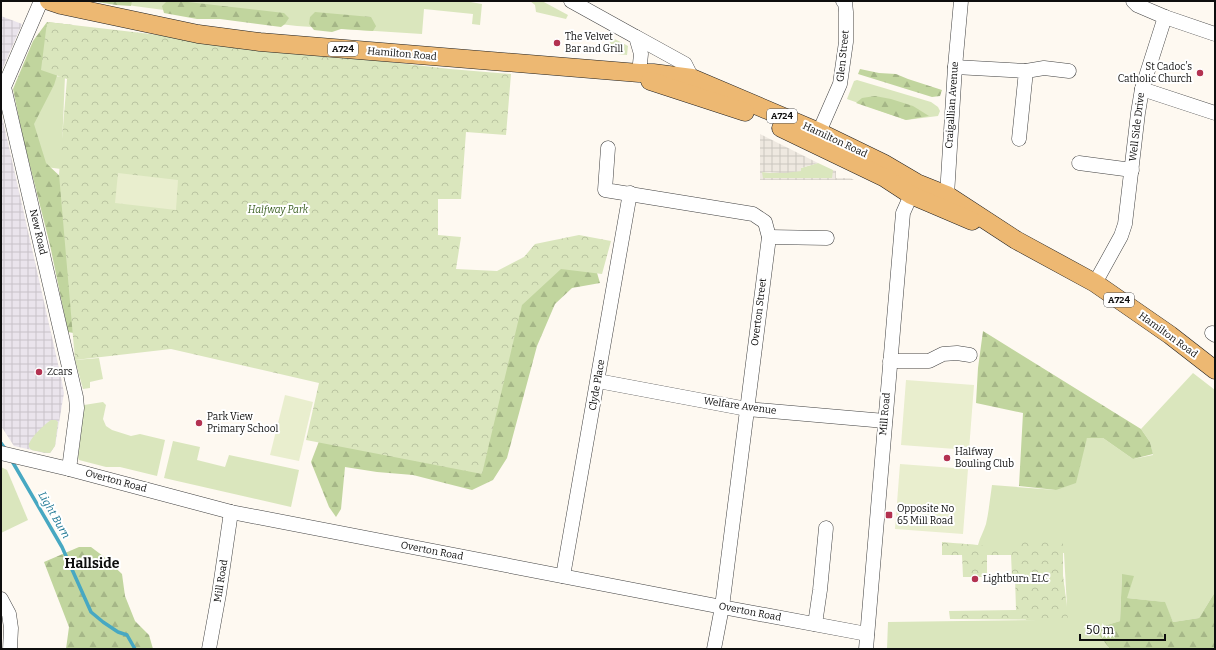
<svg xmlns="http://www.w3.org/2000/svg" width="1216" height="650" font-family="Bitter,serif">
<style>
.industrial{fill:url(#industrial-grid)}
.grass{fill:#dae6bd;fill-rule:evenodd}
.forest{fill:url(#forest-firs)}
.park{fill:url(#park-crowns)}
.pitch{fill:#e9eece}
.plaza{fill:url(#plaza-grid)}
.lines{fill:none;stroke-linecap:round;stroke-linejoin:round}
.stream{stroke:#47a8c2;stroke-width:3.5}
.minor-casing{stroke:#414141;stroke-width:15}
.major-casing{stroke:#1f1f1f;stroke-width:19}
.minor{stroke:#fff;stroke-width:14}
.major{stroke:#edb872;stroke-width:18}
.poi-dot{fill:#b33251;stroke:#fff;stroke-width:1.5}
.labels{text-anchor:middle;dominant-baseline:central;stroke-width:4;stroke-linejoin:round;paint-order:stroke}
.shield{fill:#fff;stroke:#565656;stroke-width:1}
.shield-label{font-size:9px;font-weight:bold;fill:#0e0e0e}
.poi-label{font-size:10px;fill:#0e0e0e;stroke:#fff;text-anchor:start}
.street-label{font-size:10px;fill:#0e0e0e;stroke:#fff}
.park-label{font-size:10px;font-style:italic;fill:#3c6124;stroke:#fff}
.water-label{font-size:11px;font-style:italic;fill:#227a96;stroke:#fff}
.district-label{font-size:14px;font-weight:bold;fill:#0e0e0e;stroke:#fff}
</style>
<defs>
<pattern id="industrial-grid" width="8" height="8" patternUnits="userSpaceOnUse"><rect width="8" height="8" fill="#eae4ec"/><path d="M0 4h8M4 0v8" fill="none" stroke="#c8c2c9"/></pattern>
<pattern id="forest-firs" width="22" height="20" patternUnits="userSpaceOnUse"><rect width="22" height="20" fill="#c1d59e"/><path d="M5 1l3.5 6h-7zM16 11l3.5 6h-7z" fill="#a5b687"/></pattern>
<pattern id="park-crowns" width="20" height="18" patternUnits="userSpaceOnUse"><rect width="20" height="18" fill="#dae6bd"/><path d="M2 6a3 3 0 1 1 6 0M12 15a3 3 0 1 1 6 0" fill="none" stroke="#bac4a1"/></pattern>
<pattern id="plaza-grid" width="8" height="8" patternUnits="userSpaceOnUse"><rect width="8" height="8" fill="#eee8e0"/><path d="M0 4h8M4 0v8" fill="none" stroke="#cbc6bf"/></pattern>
</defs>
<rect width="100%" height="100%" fill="#fef9f1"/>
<g class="industrial">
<polygon points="1,16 22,24 1,72"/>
<polygon points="1,112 61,377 64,393 55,446 50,453 45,453 14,446 1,426"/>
</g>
<g class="grass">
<polygon points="112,1 465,1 482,4 480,25 472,24 473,14 424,9 422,34 297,26 179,12 134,6"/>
<polygon points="530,1 542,1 568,15 566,19 536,12 535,5"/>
<polygon points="611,37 628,46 627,55 608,53"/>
<polygon points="65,76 61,169 38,166 29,122 47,77"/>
<polygon points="857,80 931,102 938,107 940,111 938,116 906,120 847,99 854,81"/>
<polygon points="818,163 833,170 833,178 762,178 762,172 770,173 801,171 801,168"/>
<polygon points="99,358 103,379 90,382 90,388 83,389 75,360"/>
<path d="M1193 373 1215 390V592L1199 618 1173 622 1164 602 1127 598 1122 574 1120 621 1094 629 1110 649H887L888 622 1038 620H1026L1014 551 954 543 978 545C980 537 984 531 986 524 989 511 990 498 992 485L1056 490 1087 438H1103L1133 459 1153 455 1150 442 1141 429ZM1063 553H1064L1067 607 1063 576Z"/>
<polygon points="103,402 106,405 103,419 106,426 112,430 131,436 140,434 165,440 157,476 120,467 106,467 79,460 78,458 84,405"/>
<path d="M51 420H56L58 422 55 446 50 453C46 453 42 452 37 451 34 451 30 450 29 447 27 440 46 423 51 420Z"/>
<polygon points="173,441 200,447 197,460 225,467 229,455 299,470 291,507 164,478"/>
<polygon points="1,467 7,470 28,520 1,533"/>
</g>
<g class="forest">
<polygon points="91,1 132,1 131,6 116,5"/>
<polygon points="167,1 179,1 284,13 289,18 285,24 281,27 220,19 197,19 164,13 162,6"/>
<polygon points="315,12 371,17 376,26 373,31 341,29 332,32 314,30 309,24 310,17"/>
<polygon points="47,22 73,25 54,85 34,124 46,163 65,181 85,335 68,332 50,245 23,138 13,89 33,41"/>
<polygon points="860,69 879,73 896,74 908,79 942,90 940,96 932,97 858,74"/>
<polygon points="875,96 891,99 913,106 929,116 906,120 856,103 862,98"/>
<polygon points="556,260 595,266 600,283 572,288 555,304 537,346 507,458 493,480 472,490 413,475 377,472 345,467 341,509 336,517 329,507 311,462 321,436 509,303"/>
<polygon points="983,331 1141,429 1150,442 1153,454 1133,459 1103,438 1087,438 1076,483 1056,490 1019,486 1023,413 976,403 978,368"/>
<polygon points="79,547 91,547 103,556 122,574 125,596 135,621 149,635 153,649 66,649 69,627 44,562"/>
<polygon points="1122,574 1134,576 1127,598 1165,602 1173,622 1199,618 1215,592 1215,649 1110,649 1094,629 1120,621"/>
</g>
<g class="park">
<polygon points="47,22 450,69 511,74 506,135 466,132 461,199 438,199 438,235 461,237 456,269 497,271 524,257 535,244 579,235 611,241 602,274 561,269 522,305 482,474 306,440 319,383 171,349 75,360 59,174 67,79 41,70"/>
<polygon points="1021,541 1063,543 1063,576 1068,620 950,619 949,611 1016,610 1015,577 1012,577 1011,555 987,555 987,577 963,577 962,555 942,555 942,542 1020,549"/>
</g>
<g class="pitch">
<polygon points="118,173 178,180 176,210 115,203"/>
<polygon points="906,380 974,385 969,450 901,445"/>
<polygon points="285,395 313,402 299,461 270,455"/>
<polygon points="900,464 968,469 963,534 895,529"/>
</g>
<polygon class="plaza" points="760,134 818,163 801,168 801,171 785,173 762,172 763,178 832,178 833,170 836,171 836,178 850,178 854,180 760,180"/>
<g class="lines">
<g class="stream">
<polyline points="1,443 6,450"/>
<polyline points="12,461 62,547 91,612 103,622 118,632 127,635 135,649"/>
</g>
<defs>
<g id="minor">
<polyline points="41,1 4,87 76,397 77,408 69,469"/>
<polyline points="571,1 636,37 641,54 639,73"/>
<polyline points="1133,1 1137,5 1165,17 1215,34"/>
<polyline points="636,37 685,64 692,78"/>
<polyline points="955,67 1026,71 1019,139"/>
<polyline points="1026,71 1044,68 1069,71"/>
<polyline points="1142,89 1215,113"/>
<polyline points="819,132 840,84 846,42 846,12 845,2 843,1"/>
<polyline points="608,148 605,190 753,214 765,222 769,237 722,607 714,649"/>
<polyline points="1079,163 1132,170"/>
<polyline points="943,203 947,195 955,67 961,1"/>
<polyline points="769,237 827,238"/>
<polyline points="1095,283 1121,236 1125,224 1138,113 1142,89 1165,17"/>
<polyline points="1212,333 1215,335"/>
<polyline points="890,361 929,361 943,354 957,353 970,355"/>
<polyline points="598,381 747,409 885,421"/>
<polyline points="1,453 69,469 231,512 722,607 867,634"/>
<polyline points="563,576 630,193"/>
<polyline points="1,599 9,614 11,628 10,649"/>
<polyline points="815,624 820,590 826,528"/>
<polyline points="209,649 219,594 231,512"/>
<polyline points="866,649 903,213 915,186"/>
</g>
<g id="major">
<polyline points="49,1 61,5 198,34 260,42 639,73 653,73 692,78 819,132 883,163 917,183 947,195 1016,240 1095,283 1170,335 1215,370"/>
<polyline points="650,81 745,112"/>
<polyline points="781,128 885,178 911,195 972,221"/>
</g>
</defs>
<use href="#minor" class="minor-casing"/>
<use href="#major" class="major-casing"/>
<use href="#minor" class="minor"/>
<use href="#major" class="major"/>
</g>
<g class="poi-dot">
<circle cx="557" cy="43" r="4"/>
<circle cx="1200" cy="73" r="4"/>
<circle cx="39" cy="372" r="4"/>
<circle cx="199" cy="423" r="4"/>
<circle cx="947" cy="458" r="4"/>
<rect x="885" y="511" width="8" height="8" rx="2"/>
<circle cx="975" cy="579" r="4"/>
</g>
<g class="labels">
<g class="shield">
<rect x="328" y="42" width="30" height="14" rx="3"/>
<rect x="767" y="109" width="30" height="14" rx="3"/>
<rect x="1104" y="293" width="30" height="14" rx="3"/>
</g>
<g class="shield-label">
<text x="343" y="49">A724</text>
<text x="782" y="116">A724</text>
<text x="1119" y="300">A724</text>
</g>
<g class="poi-label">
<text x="565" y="37">The Velvet<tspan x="565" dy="12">Bar and Grill</tspan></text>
<text x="1192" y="67" text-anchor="end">St Cadoc's<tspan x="1192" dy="12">Catholic Church</tspan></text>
<text x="47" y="372">Zcars</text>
<text x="207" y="417">Park View<tspan x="207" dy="12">Primary School</tspan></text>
<text x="955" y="452">Halfway<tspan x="955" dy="12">Bouling Club</tspan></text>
<text x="897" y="509">Opposite No<tspan x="897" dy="12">65 Mill Road</tspan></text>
<text x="983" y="579">Lightburn ELC</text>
</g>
<g class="street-label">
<text transform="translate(402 54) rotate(5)">Hamilton Road</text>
<text transform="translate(843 56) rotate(-84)">Glen Street</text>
<text transform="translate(952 105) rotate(-86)">Craigallian Avenue</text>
<text transform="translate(1137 127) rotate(-83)">Well Side Drive</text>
<text transform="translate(835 140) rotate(25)">Hamilton Road</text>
<text transform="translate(38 232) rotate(77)">New Road</text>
<text transform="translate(759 312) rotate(-83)">Overton Street</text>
<text transform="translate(1168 335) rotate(36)">Hamilton Road</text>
<text transform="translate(597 385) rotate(-80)">Clyde Place</text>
<text transform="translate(740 406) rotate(8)">Welfare Avenue</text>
<text transform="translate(885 414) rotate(-85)">Mill Road</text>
<text transform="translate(116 481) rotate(15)">Overton Road</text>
<text transform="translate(432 551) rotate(11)">Overton Road</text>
<text transform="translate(221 581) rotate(-81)">Mill Road</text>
<text transform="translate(750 612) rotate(11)">Overton Road</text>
</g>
<g class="park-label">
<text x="278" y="210">Halfway Park</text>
</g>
<g class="water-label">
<text transform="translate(54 515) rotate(60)">Light Burn</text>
</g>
<g class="district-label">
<text x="92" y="563">Hallside</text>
</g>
</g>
<rect width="1216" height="650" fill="none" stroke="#0e0e0e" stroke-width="4"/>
<path d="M1080 634v6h85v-6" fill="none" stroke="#0e0e0e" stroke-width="2"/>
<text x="1086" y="634" font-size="12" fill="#0e0e0e" stroke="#ffffff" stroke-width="3" paint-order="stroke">50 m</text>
</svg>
